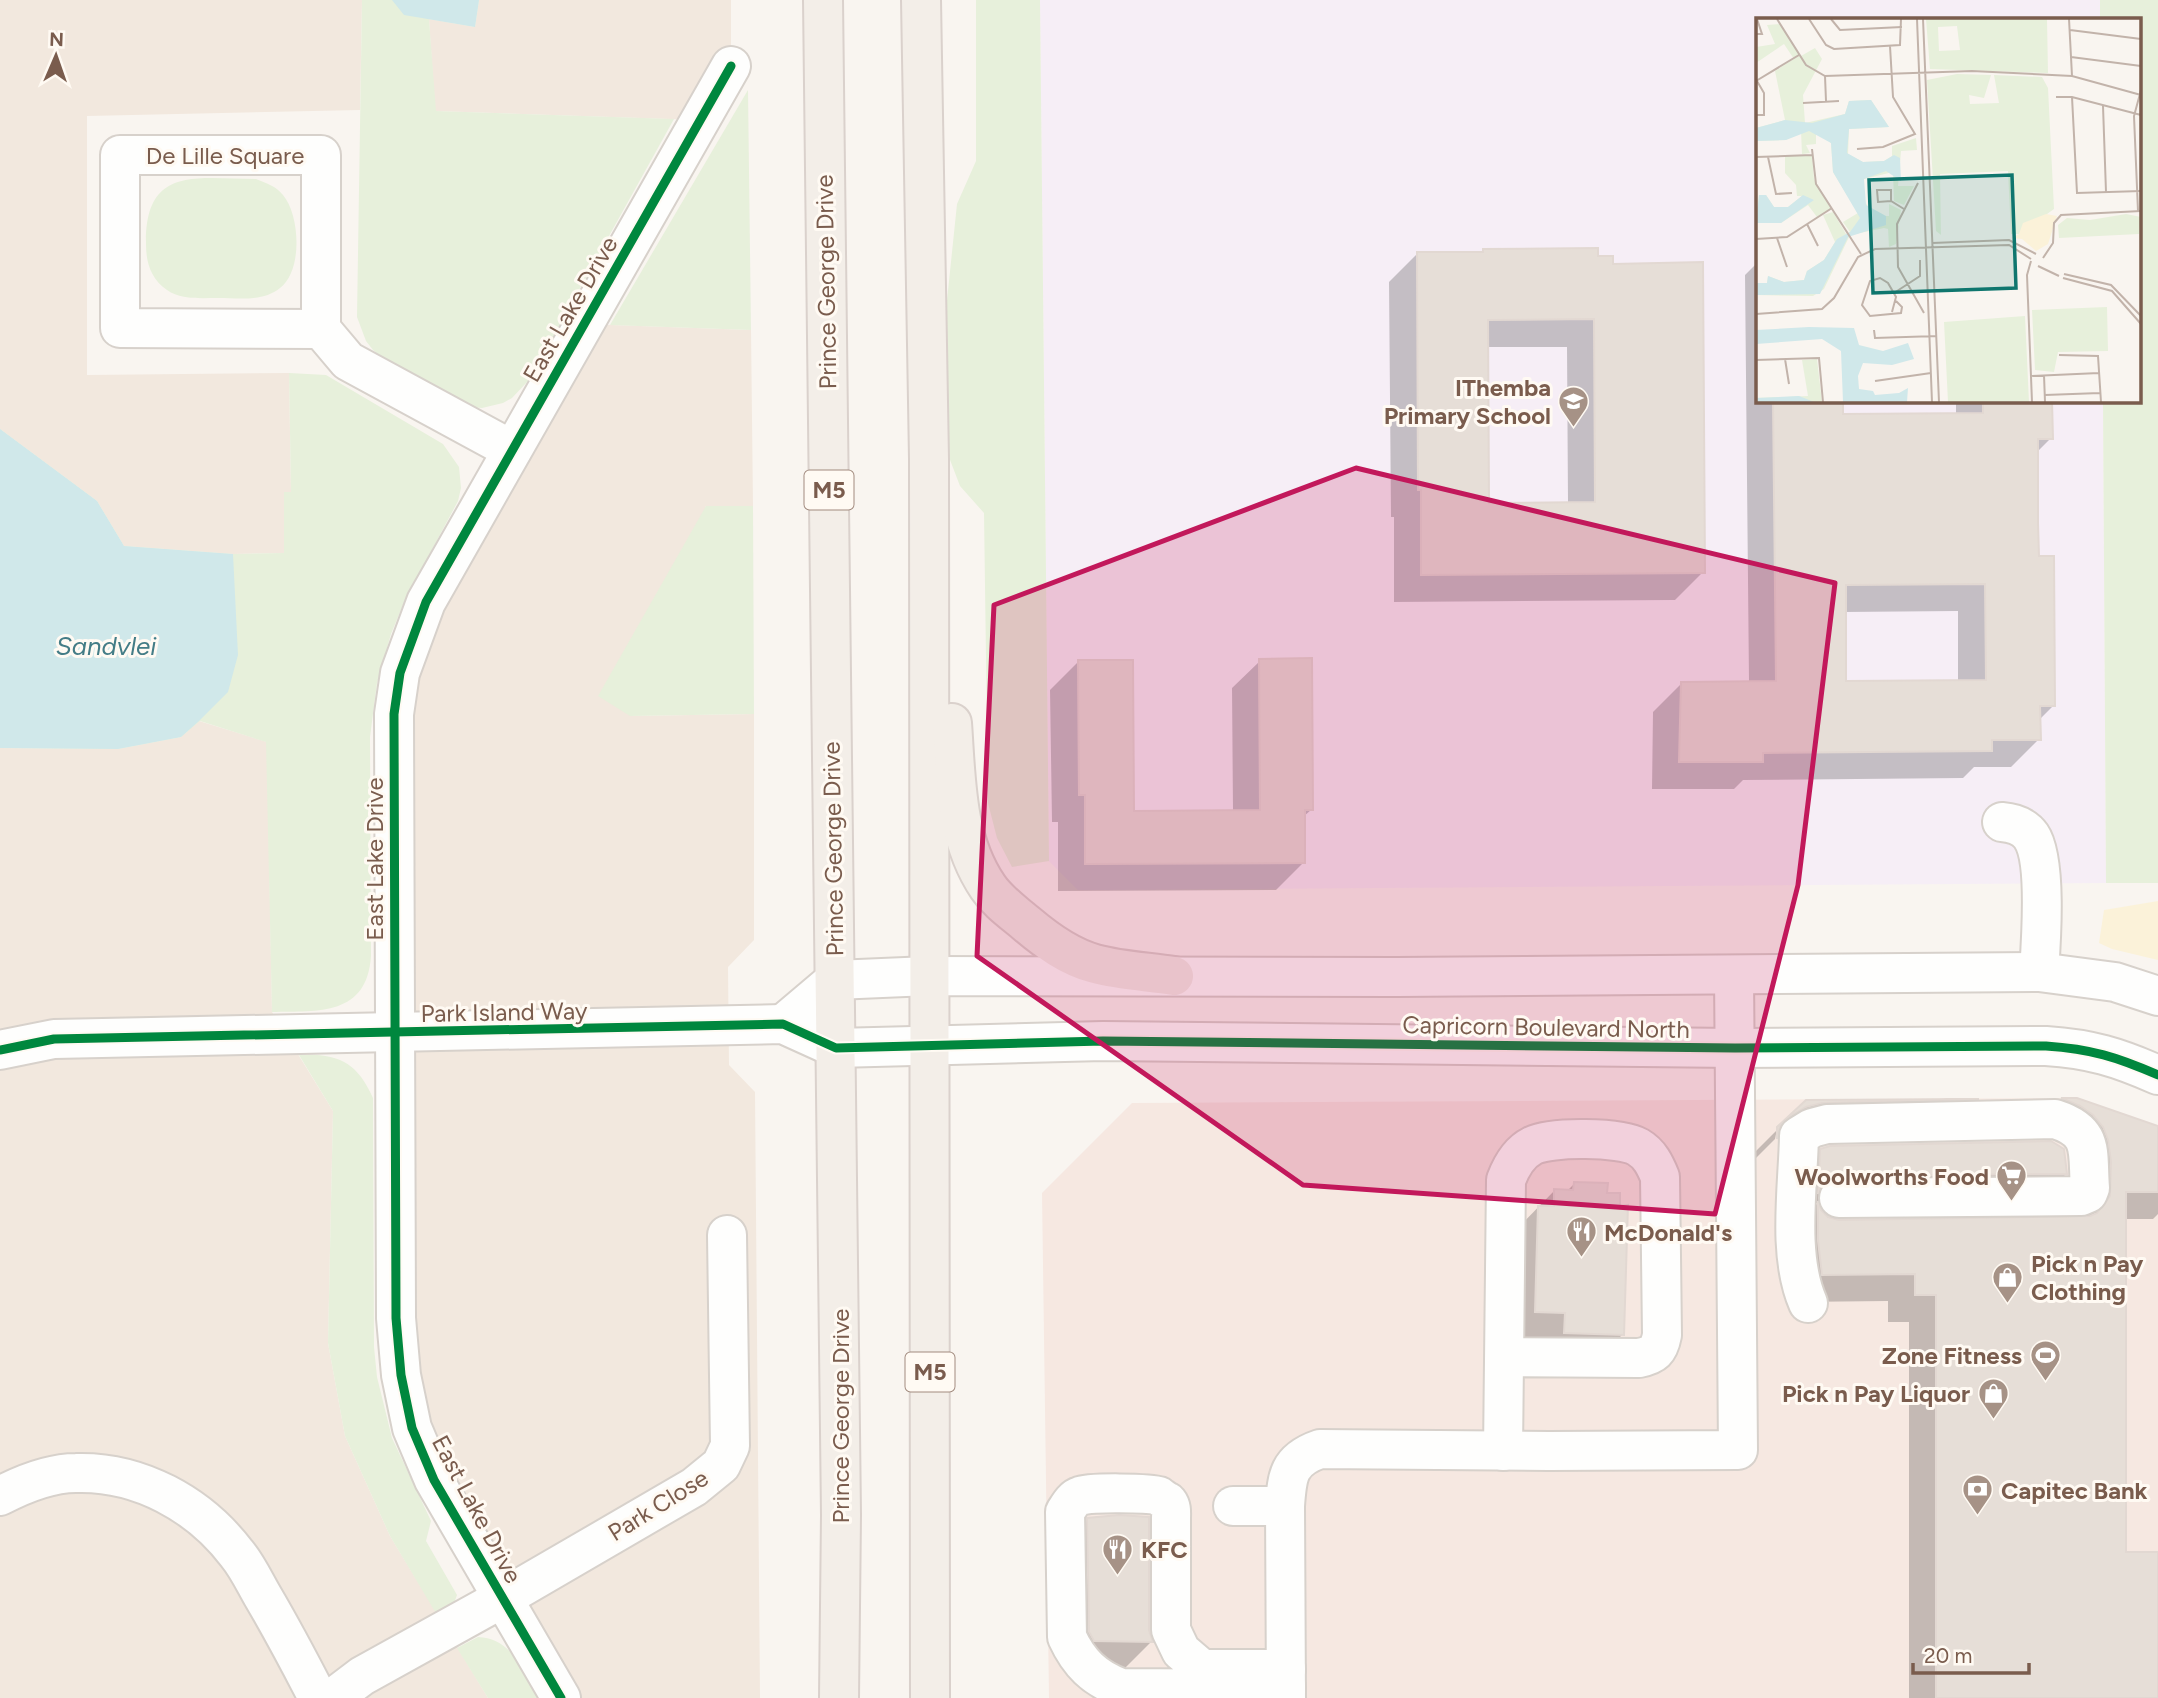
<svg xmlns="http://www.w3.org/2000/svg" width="2158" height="1698" font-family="Figtree,sans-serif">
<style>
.residential{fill:#f2e8de}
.commercial{fill:#f6e8e1}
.education{fill:#f6eef6}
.green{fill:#e7f0db}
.sand{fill:#fbf2d9}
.water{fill:#d0e8ea}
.shadow{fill:#0003;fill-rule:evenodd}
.building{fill:#e6ded7;stroke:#e2d8d2;stroke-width:2;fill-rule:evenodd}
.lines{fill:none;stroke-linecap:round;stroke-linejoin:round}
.minor-casing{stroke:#d7d1cb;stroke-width:42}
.major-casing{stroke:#dad1cc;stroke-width:42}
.minor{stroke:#fefefd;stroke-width:38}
.major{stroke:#f3eee8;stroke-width:38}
.cycleway-casing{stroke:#fffaf3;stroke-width:13}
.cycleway{stroke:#00873e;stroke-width:9}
.marked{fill:#c2185b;fill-opacity:0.2;stroke:#c2185b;stroke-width:5;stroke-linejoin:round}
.labels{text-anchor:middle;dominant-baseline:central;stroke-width:6;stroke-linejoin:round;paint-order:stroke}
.shield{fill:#fffaf3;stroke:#a28b7f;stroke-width:2}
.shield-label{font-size:23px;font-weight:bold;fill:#7a5c4d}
.street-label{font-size:24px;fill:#7a5c4d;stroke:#fffaf3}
.poi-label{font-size:24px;font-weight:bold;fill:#7a5c4d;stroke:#fffaf3;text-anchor:end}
.water-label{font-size:26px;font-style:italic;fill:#437c86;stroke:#fffaf3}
.inset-road{fill:none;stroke:#c2b3aa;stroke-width:2}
.view{fill:#0f766e;fill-opacity:0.15;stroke:#0f766e;stroke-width:3.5}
.inset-edge{fill:none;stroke:#7a5c4d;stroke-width:3.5}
</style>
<rect width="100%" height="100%" fill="#f9f5f0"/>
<g class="residential">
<polygon points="0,0 362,0 360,110 87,116 87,375 289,373 291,492 284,492 285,553 233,554 124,546 97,501 0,429"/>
<polygon points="479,0 731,0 731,66 700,120 435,111 429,19 475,27"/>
<polygon points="584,324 751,330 753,506 706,506 630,716 754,714 754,940 728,967 729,1065 755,1092 760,1698 561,1698 412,1428 400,673"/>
<polygon points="199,721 267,742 272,1012 333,1111 328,1343 345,1436 390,1536 488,1698 0,1698 0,748 118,749 181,737"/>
</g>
<polygon class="commercial" points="2077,1098 2158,1126 2158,1698 1049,1698 1042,1193 1132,1103"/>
<polygon class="education" points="1040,0 2100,0 2100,19 1757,19 1757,401 2103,401 2106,883 1078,890 1049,861"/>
<g class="green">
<polygon points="362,0 479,0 475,27 429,19 436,111 674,119 529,380 512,398 503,403 482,408 469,407 384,359 373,350 366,341 357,317"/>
<polygon points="976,0 1040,0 1049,861 1012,867 997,838 988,803 984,513 960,486 947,452 946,310 957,204 976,161"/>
<polygon points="2100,0 2158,0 2158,883 2106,883 2103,401 2139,401 2139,19 2100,19"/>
<polygon points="748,90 751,330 610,325"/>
<path d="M256 179C266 183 276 186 283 195 300 215 303 271 280 288 263 302 239 298 218 298 201 298 181 300 167 290 151 279 146 263 146 244 145 165 197 179 256 179Z"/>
<path d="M289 373 326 375 443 444 459 467 461 488 458 501 405 600 391 634 377 683 370 737 371 956C367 1016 319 1011 272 1012L266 742 200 721 181 737 118 749 0 748V429L97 501 124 546 233 554 284 553V492H291Z"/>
<polygon points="706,506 753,506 754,714 630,716 598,696"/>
<path d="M299 1055C338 1053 357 1062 373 1098L374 1347 377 1377 392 1438 431 1521 426 1541 457 1595 453 1606 437 1615 390 1536 345 1436 328 1343 333 1111Z"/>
<path d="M478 1637C512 1638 525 1673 540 1698H488L457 1648Z"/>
</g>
<polygon class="sand" points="2158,901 2158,960 2112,949 2099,943 2104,910"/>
<g class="water">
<polygon points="392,0 479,0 475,27 404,15"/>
<polygon points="0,429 97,501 124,546 233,554 238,655 228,692 199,721 181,737 118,749 0,748"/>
</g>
<g class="shadow">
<path d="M1484 251 1596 258 1611 265 1703 572 1675 600 1394 602V517H1391L1389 282 1417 254H1481ZM1486 347H1567L1568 504H1488Z"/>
<path d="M1757 263V401H1842V415H1956V401H2051V438L2036 453 2038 558 2054 705 2039 720V739L2011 767H1974L1963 778 1743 780 1734 789H1652L1653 712 1681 684 1749 683 1745 275ZM1958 611V682L1844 683V612Z"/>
<polygon points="1260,661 1311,810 1303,817 1304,862 1276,890 1058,891 1058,822 1052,822 1050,690 1078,662 1132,813 1233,812 1232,688"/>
<polygon points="2062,1100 2077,1100 2158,1128 2158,1214 2153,1219 2124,1219 2124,1554 2158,1554 2158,1698 1909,1698 1909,1322 1888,1322 1888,1301 1795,1302 1791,1230 1817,1204 1819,1211 1827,1218 1839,1222 2083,1218 2083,1180 2066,1143 2036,1127"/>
<polygon points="1806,1101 1975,1101 1950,1126 1793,1130 1776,1134 1775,1139 1750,1164 1750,1157"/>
<polygon points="1821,1150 2066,1174 2038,1201 1810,1203 1793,1178"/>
<polygon points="1574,1184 1606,1195 1623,1334 1595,1362 1508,1339 1510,1236 1554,1191 1567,1191"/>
<polygon points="1089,1518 1147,1630 1151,1642 1123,1670 1066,1669 1061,1546"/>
</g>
<g class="building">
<path d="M1598 248V256H1613V264L1703 262 1705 573 1421 575V490H1418L1417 252H1483V249ZM1594 319 1595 502 1489 503 1488 320Z"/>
<path d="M1773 401H1843V414L1983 413V401H2052L2053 439H2038V523L2039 556H2054L2055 706H2040L2041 740H1992V751L1763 753V762H1679L1681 682 1776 681ZM1985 584 1986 680 1846 681V585Z"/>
<polygon points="1312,658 1313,810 1305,810 1305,863 1085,864 1085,795 1079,795 1078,660 1133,660 1134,811 1260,810 1259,659"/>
<polygon points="2061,1098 2077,1098 2158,1126 2158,1192 2126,1192 2126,1552 2158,1552 2158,1698 1936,1698 1936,1295 1915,1295 1915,1274 1822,1275 1818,1241 1818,1201 1821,1210 1828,1217 1839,1220 2090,1216 2097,1213 2110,1196 2111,1162 2108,1140 2103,1127 2093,1115 2080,1106"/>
<polygon points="1979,1099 1822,1103 1806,1107 1787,1118 1780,1126 1777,1139 1777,1127 1806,1100"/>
<polygon points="2051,1141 2064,1149 2067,1174 1839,1176 1827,1180 1820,1187 1818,1194 1820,1149 1830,1146"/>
<polygon points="1574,1182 1608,1183 1607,1193 1620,1193 1620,1206 1628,1205 1624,1335 1564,1333 1565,1313 1535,1312 1538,1206 1554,1206 1554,1189 1573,1190"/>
<polygon points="1119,1515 1149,1517 1149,1630 1153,1642 1094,1641 1089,1632 1087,1518"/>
</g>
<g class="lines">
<defs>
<g id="minor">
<polyline points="321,329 120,328 120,155 321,155 321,329 348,361 512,450"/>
<path d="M2002 822C2014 823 2024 826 2031 836 2047 859 2041 943 2039 972"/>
<polyline points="783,1024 835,980 929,976 1396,977 2039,972 2115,982 2158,996"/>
<path d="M0 1050 54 1039 783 1024 836 1048 1103 1041 1735 1048 2046 1046C2091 1049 2117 1057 2158 1075"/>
<path d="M1808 1303C1787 1255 1798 1187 1799 1136L1812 1128 1827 1124 2055 1119C2095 1132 2087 1151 2090 1188L2088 1193 2081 1196 1839 1198"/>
<path d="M1503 1451 1506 1180C1511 1167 1518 1153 1532 1146 1550 1136 1621 1137 1638 1147 1650 1154 1655 1165 1660 1177L1662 1335C1659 1351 1654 1355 1639 1358L1506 1357"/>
<path d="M0 1496C23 1484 50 1473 76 1473 139 1471 199 1504 237 1554 247 1566 254 1581 262 1595 282 1629 300 1663 318 1698"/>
<polyline points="1233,1506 1285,1506"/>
<path d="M1286 1687V1689L1121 1688C1094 1678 1079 1663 1067 1637L1065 1512C1069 1506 1073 1498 1080 1496 1089 1492 1150 1493 1159 1496 1160 1497 1167 1502 1168 1502 1172 1507 1171 1513 1171 1519V1630L1181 1651 1202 1669H1286"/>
<polyline points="333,1698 362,1676 503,1598 694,1487 721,1465 730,1446 727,1235"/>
<polyline points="561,1698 434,1480 412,1428 401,1375 396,1318 394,714 400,673 426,602 731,66"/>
<path d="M1286 1698 1285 1506C1287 1476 1288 1460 1320 1449L1549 1451 1738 1450 1734 975"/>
</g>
<g id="major">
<polyline points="823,0 841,1515 839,1698"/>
<polyline points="921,0 929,459 930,1698"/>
<path d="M952 723C956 778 955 839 988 887 998 902 1013 912 1027 924 1047 941 1069 957 1095 964 1121 971 1148 972 1174 976"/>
</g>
</defs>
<use href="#minor" class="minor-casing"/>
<use href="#major" class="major-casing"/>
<use href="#minor" class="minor"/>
<use href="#major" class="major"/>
<defs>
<g id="cycleway">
<path d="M0 1050 54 1039 783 1024 836 1048 1103 1041 1735 1048 2046 1046C2091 1049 2117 1057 2158 1075"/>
<polyline points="561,1698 434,1480 412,1428 401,1375 396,1318 394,714 400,673 426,602 731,66"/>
</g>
</defs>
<use href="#cycleway" class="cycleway-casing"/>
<use href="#cycleway" class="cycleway"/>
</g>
<path class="marked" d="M1356 468 1835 583 1798 885 1715 1214 1303 1185 977 956 994 605Z"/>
<defs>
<symbol id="school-pin" viewBox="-11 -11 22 30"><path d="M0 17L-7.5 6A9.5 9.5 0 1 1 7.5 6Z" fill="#a69286" stroke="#fffaf3"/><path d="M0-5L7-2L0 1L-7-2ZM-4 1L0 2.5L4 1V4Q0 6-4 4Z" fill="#fff"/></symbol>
<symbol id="supermarket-pin" viewBox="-11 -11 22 30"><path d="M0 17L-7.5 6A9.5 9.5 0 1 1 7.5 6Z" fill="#a69286" stroke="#fffaf3"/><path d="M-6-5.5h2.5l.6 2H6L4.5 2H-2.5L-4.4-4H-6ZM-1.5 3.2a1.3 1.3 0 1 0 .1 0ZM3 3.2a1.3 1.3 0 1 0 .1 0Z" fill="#fff"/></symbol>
<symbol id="restaurant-pin" viewBox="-11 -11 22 30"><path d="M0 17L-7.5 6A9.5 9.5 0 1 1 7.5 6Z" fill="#a69286" stroke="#fffaf3"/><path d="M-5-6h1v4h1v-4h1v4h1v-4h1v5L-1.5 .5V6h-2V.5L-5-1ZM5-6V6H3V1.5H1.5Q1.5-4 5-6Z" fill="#fff"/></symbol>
<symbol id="shop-pin" viewBox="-11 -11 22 30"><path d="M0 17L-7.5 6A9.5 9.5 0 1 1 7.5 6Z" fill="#a69286" stroke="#fffaf3"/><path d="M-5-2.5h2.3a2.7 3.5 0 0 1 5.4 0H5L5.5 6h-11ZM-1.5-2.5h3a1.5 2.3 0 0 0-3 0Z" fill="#fff"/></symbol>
<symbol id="stadium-pin" viewBox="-11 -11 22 30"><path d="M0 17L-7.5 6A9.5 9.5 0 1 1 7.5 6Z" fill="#a69286" stroke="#fffaf3"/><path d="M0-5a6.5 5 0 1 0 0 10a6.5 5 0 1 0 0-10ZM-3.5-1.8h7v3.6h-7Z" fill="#fff"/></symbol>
<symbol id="bank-pin" viewBox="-11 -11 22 30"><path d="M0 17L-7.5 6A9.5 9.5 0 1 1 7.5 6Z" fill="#a69286" stroke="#fffaf3"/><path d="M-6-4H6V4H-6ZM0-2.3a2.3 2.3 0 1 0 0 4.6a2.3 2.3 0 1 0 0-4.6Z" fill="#fff"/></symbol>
</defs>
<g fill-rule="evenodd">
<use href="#school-pin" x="1556" y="384" width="35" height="47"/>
<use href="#supermarket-pin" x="1994" y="1158" width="35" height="47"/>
<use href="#restaurant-pin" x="1564" y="1214" width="35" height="47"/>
<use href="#shop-pin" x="1990" y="1260" width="35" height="47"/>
<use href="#stadium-pin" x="2028" y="1338" width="35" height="47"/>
<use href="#shop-pin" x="1976" y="1376" width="35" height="47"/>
<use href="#bank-pin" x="1960" y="1472" width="35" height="47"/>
<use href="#restaurant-pin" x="1100" y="1532" width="35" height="47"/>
</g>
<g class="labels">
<g class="shield">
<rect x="804.5" y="470.5" width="49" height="39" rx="5"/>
<rect x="905.5" y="1352.5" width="49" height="39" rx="5"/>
</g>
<g class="shield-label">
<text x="829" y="490">M5</text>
<text x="930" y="1372">M5</text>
</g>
<g class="street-label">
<text x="225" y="155">De Lille Square</text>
<text transform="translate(826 282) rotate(-91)">Prince George Drive</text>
<text transform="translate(570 309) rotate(-60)">East Lake Drive</text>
<text transform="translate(833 849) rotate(-91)">Prince George Drive</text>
<text transform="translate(374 859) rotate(-90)">East Lake Drive</text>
<text transform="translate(504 1012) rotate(-1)">Park Island Way</text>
<text transform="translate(1546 1027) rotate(1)">Capricorn Boulevard North</text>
<text transform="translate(840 1416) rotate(-90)">Prince George Drive</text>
<text transform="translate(658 1505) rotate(-32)">Park Close</text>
<text transform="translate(477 1509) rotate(62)">East Lake Drive</text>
</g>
<g class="poi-label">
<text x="1551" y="387">IThemba<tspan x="1551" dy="28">Primary School</tspan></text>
<text x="1989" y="1176">Woolworths Food</text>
<text x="1604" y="1232" text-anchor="start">McDonald's</text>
<text x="2031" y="1263" text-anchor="start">Pick n Pay<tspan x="2031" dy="28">Clothing</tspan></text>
<text x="2022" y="1355">Zone Fitness</text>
<text x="1970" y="1393">Pick n Pay Liquor</text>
<text x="2001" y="1490" text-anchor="start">Capitec Bank</text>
<text x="1141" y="1549" text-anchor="start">KFC</text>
</g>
<g class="water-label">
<text x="106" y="646">Sandvlei</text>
</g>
</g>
<g transform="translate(1756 18)">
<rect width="385" height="385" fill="#f9f5f0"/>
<path d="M170 1H291L292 55 174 51ZM201 8 204 32 183 33 182 9ZM24 6 45 38 59 30 66 41 47 77 49 105 89 96 93 83 115 82 133 109 93 111 92 136 107 144 128 143 136 138V128L160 120 161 132 145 133 142 168H158L148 187 138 183 137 154 108 161 107 181 113 190 123 198H133V186L145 192 140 226 133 229 132 211 128 210 94 217 68 271 57 278 0 277V265H11L12 258 28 264 48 262 51 253 68 242 79 224 67 197 77 194 90 216 94 214 87 204 102 195 77 154 75 125 69 120 60 116V126L50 127 54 135 46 136 45 113 30 122 0 123V110L29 102 19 53 38 41 28 26 0 45V29L19 26 11 7ZM201 56 235 57 228 80 213 77 214 86 243 85 238 57 286 59 292 70 298 191 263 216H255L252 153 184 156 185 217 180 213 171 62ZM56 137 58 161 76 190 61 199 52 187 25 205H0L3 177H10L18 189H32L46 178H41L40 167 29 155V138ZM370 196 385 199 383 216 303 220 302 207 311 200 334 202ZM351 289 352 333 302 334 298 354 279 352 276 292ZM269 298 273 384H192L188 304ZM61 341 66 384H0V380L52 378 46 342Z" fill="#e7f0db" fill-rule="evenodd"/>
<path d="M290 196 301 198 292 226 280 233 266 221 255 220 263 216 267 205Z" fill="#fbf2d9"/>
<path d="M115 82 133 109 93 111 91 135 107 144 128 143 138 137 144 140 145 163 130 153 108 161 110 187 130 198V207L92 219 64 276 0 277V265H11L12 258 28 264 48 262 51 253 68 242 81 221 94 214 104 200 77 154 75 125 53 113 30 122 0 123V110L29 102 56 105 89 96 93 83ZM3 177H10L18 189H32L47 177 58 182 25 205H0ZM53 309 98 310 103 327 127 333 152 325 158 341 136 347 107 345 102 358 103 371 117 373 119 377 143 375 152 370 151 384H87L85 333 66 321 0 326V312ZM43 378 58 384H0V380Z" fill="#d0e8ea"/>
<path class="inset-road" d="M21 1 50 47 69 58 216 53 316 58 385 77M53 1 70 27 78 31 144 27 145 1M75 1 84 12 146 9M161 1 176 384M167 1 183 384M313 1 316 58M314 12 385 21M0 16H6L1 1M315 39 385 48M69 58 70 83M0 63 43 37M300 79H316L385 97M316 79 321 175 385 173M47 85 83 83M347 88 350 174M0 97H8V75L1 63M56 131 60 166 105 236M101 131 127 129 159 116 137 79 134 28M0 139 56 137M12 139 20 176 36 175M162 165 141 206 142 249 168 295M135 183V172H121L122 184 135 183 148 191M382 193 378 98 385 72M51 206 62 228M21 220 31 249M0 221 31 219 76 190M176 225 253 222 280 236M287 240 297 225 298 205 305 197 385 193M275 243 271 257 276 384M282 248 303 258M308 256 355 267 385 298M307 260 356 273 385 306M138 275 164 258V242M136 294 140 279 132 265 124 260 114 263 106 287 114 298 145 295 146 289 140 283M0 296 66 291 78 280 102 239 119 231 253 227 275 241M118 312 119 320 181 318M303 337 342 338 345 384M29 341 33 366M0 342 63 340 67 384M288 357 289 384M275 358 343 355M119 363 175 355M289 377 344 375"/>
<path class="view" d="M256 157 260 270 117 275 113 162Z"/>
<rect width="385" height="385" class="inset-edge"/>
</g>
<g transform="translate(56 56) rotate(2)" stroke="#fffaf3" stroke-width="5" paint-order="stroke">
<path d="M0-5L12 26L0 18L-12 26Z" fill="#7a5c4d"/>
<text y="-10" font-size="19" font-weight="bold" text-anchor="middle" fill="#7a5c4d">N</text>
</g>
<path d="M1913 1663v10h116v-10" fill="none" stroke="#7a5c4d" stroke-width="3.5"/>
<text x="1924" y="1663" font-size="21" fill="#7a5c4d" stroke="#fffaf3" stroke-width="5" paint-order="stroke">20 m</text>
</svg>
